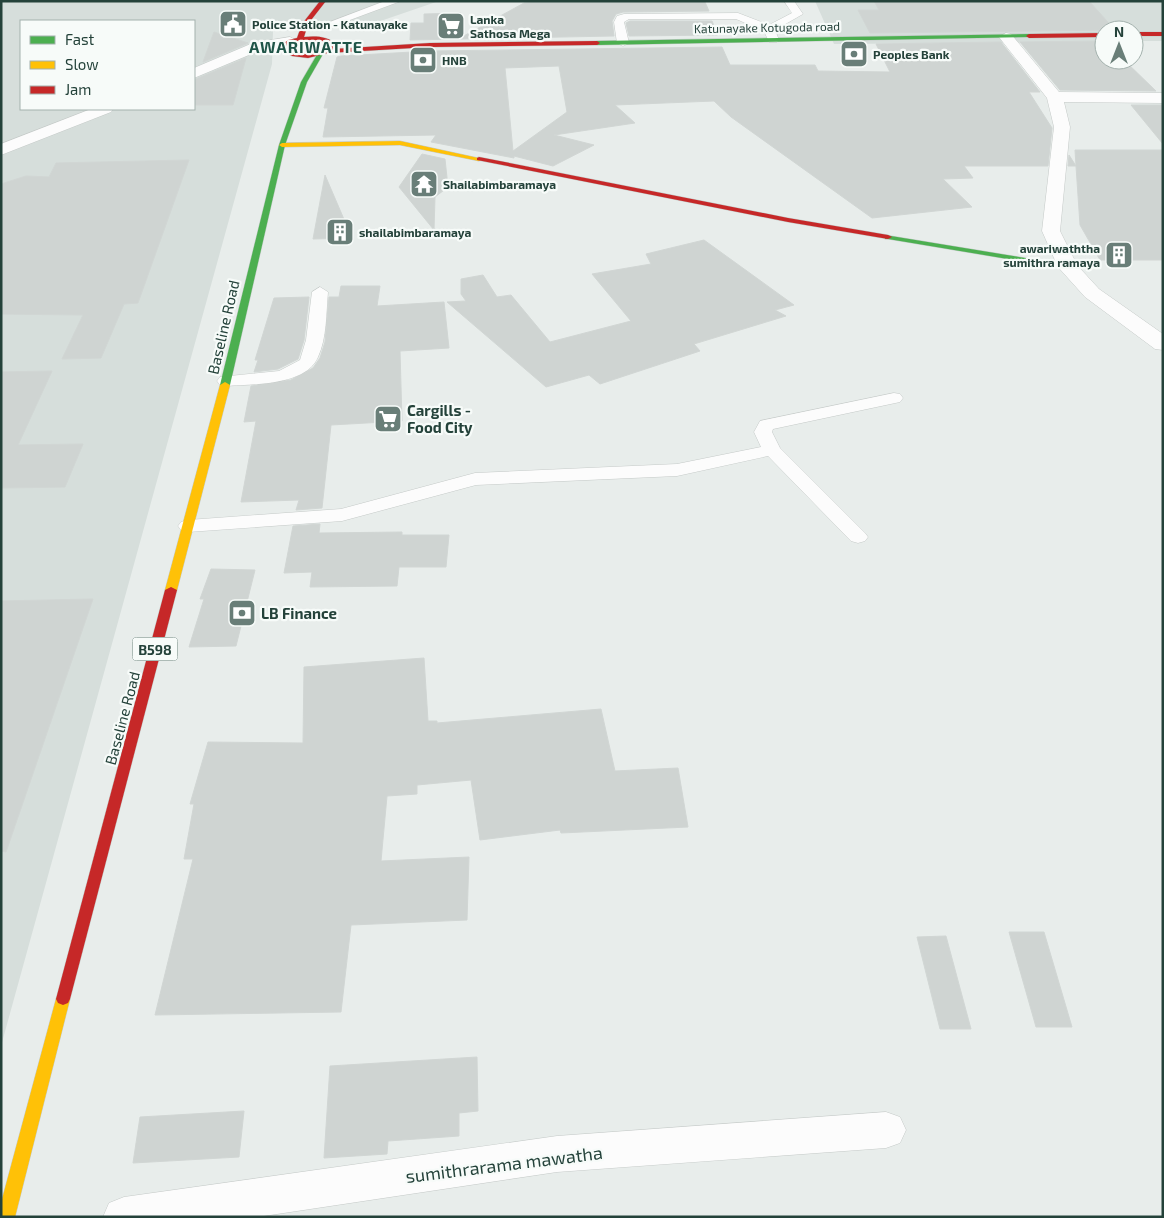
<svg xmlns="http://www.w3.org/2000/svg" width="1164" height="1218" font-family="'Exo 2',sans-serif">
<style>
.built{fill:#d6dedb;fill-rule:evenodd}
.building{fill:#cfd4d2;stroke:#d1d6d4;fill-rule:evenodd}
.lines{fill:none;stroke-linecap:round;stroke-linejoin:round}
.lane-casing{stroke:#c5cac8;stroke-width:1}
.street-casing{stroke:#c5cac8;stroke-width:1}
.fast-casing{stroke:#c3cbc8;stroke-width:1}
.slow-casing{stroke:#c3cbc8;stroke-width:1}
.jam-casing{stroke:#c3cbc8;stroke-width:1}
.lane{fill:#fcfcfc;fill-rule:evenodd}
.street{fill:#fcfcfc;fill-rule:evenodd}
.fast{fill:#4caf50;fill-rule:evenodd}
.slow{fill:#ffc107;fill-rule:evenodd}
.jam{fill:#c62828;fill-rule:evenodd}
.labels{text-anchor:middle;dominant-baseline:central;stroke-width:4.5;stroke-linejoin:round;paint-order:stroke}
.far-poi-label{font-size:12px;font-weight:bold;fill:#24423a;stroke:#f7fbf9;text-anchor:start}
.far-street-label{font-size:12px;fill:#24423a;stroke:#f7fbf9}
.shield{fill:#f7fbf9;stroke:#637a73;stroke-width:1}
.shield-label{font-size:14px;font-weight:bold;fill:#24423a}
.street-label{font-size:15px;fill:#24423a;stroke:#f7fbf9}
.poi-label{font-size:15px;font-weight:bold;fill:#24423a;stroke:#f7fbf9;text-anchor:start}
.far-district-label{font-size:16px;font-weight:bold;letter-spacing:1px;fill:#1f5548;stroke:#f7fbf9}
.near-street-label{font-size:18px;fill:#24423a;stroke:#f7fbf9}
</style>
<rect width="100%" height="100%" fill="#e8edeb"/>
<g class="built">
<path d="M1 1H439L363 27 273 31 272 64 1 1046ZM21 21H194V109H21Z"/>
<polygon points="815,1 1163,1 1163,41 1134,41 1134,30 1104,30 1104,42 834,44"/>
</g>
<g class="building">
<polygon points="558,1 705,2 709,11 623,12 616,14 612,21 614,36 410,40 411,23 424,23 424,14 461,13 460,38 524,3"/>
<polygon points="874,1 1089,1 1115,30 870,33 858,10 879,10"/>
<polygon points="630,21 712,21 718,35 629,36 626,23"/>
<polygon points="214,32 248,43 203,62"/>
<polygon points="1104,41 1104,60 1124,60 1156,91 1060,90 1020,42"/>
<path d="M1001 42 1040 92H1029L1052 128 1048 166H964L973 178 943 179 972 207 872 218 731 117 714 101 615 105 635 123 554 135 594 145 553 166 514 156V158L431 142 436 135 323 137 328 108H324L337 57 341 56 430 51 722 47 730 65H815L818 71 890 72 876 44ZM559 66 567 112 513 151 505 68Z"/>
<polygon points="246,58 233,105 194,105 194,86 196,79"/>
<polygon points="1131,105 1163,105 1163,144"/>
<polygon points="1075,150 1163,150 1163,260 1100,260 1080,225 1076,166 1068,166 1069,155 1076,166"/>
<polygon points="422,154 445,159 448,187 435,197 434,230 399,187"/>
<polygon points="189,160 138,303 124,304 101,358 62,359 83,315 1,314 1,184 26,176 49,177 56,163"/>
<polygon points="325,175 352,238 313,239"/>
<polygon points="704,240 794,305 775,310 786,316 694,344 700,351 600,384 589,375 546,387 447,302 466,301 461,294 461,279 483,275 497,297 511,295 550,342 631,321 592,274 651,264 646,254"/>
<polygon points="341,286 380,286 377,306 444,302 449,348 400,351 402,421 331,425 322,508 296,510 299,500 241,502 256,421 244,422 251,386 291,380 313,368 320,358 325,342 329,297 339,297"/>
<polygon points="309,297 304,340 298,359 278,369 254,372 258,360 255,360 274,298"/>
<polygon points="52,371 18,445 83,444 65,487 1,488 1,372"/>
<polygon points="320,524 319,533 402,532 402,535 449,535 446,567 399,567 397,586 310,587 312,572 284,573 293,526"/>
<polygon points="211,569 255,570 236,646 189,647 204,599 200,599"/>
<polygon points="93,599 6,852 1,851 1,601"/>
<polygon points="424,658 428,721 437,721 437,723 601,709 615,771 678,768 688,827 561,833 560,830 480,840 471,780 417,785 417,794 387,796 381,861 469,857 467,920 351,925 341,1012 155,1015 193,859 184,859 194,804 190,804 208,742 303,743 304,667"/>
<polygon points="1009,932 1044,932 1072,1027 1036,1027"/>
<polygon points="946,936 971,1029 940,1029 917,937"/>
<polygon points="477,1057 478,1111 459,1113 459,1136 388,1141 387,1154 324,1158 330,1066"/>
<polygon points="244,1111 239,1157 133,1163 140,1117"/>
</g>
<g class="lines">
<defs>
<g id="lane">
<polygon points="385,1 401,1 331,27 323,27 322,25"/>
<polygon points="784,1 794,1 803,14 775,30 779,40 777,42 769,42 764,31 736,19 629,19 624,22 629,43 623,46 617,43 614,22 617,16 624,14 738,13 769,25 792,13"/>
<path d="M320 287 328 292C326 313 327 338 318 357 306 386 252 384 226 386L220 385 217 381 220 377 279 371 300 360 306 340 312 292Z"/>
<polygon points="894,393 900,394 903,398 900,402 773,429 772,432 780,448 865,533 868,537 865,541 858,543 851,541 768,456 677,476 476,485 342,521 188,532 181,530 178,526 181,522 188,520 341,509 475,473 677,464 761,447 754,432 760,421"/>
</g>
<g id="street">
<polygon points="1006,33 1011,34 1059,92 1163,93 1163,103 1064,102 1070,127 1060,231 1077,265 1099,289 1163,334 1163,350 1155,349 1085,297 1058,267 1042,231 1054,127 1047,98 999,37"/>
<polygon points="290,37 297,41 295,44 261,50 194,78 194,68 253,43"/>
<polygon points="91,109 113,109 111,112 1,155 1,144"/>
<polygon points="886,1112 900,1117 906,1130 900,1143 886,1148 557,1172 257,1217 103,1217 109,1203 124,1197 557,1136"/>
</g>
<g id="fast">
<polygon points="1029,34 1031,35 1031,37 597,45 594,43 597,41"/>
<polygon points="318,53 323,54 307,82 285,145 230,385 228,387 222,387 220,385 279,145 301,82"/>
<polygon points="885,235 1068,265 1072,267 1068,269 888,239 885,239"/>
</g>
<g id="slow">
<polygon points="400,141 483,159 479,161 400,145 282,147 279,145 282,143"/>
<polygon points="225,382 230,385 177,590 175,592 167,592 165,590 220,385"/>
<polygon points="63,993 68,995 70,999 15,1217 1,1217 1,1203 56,999 58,995"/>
</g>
<g id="jam">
<path d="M320 1H326L308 24 304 37C316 36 328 36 337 45L333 49 430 43 597 41 600 43 597 45 430 47 328 53 308 58 292 56 279 49V47L288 40 297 38 302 24ZM311 40 326 42 330 45C317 56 300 57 285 48L292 43Z"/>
<rect x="1134" y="32" width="29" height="4"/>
<polygon points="1104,33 1104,37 1029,38 1026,36 1029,34"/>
<polygon points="479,157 788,218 888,235 892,237 888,239 788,222 477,160 477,158"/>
<polygon points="171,587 177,590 70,999 68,1003 63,1005 58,1003 56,999 165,590"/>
</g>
</defs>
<use href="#lane" class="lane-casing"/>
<use href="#street" class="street-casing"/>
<use href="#fast" class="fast-casing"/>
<use href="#slow" class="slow-casing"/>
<use href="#jam" class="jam-casing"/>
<use href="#lane" class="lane"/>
<use href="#street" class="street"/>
<use href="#fast" class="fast"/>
<use href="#slow" class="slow"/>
<use href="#jam" class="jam"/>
</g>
<defs>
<symbol id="civic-square" viewBox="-11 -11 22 22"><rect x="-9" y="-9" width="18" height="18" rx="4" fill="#697e78" stroke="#f7fbf9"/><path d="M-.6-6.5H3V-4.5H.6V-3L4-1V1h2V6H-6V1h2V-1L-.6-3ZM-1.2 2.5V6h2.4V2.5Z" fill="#fff"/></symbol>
<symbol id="supermarket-square" viewBox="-11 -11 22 22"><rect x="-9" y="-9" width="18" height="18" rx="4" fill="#697e78" stroke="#f7fbf9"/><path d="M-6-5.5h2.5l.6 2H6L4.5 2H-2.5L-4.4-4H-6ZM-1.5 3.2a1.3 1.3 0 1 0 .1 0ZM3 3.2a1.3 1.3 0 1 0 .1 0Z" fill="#fff"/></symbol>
<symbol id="bank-square" viewBox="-11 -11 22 22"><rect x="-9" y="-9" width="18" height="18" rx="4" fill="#697e78" stroke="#f7fbf9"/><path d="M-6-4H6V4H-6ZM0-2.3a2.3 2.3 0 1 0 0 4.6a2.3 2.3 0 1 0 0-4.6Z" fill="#fff"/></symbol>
<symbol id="temple-square" viewBox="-11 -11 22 22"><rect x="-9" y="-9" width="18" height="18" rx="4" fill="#697e78" stroke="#f7fbf9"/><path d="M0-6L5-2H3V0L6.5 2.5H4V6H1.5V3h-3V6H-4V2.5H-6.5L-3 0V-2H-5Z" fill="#fff"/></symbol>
<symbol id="building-square" viewBox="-11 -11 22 22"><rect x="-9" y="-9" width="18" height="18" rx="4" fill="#697e78" stroke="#f7fbf9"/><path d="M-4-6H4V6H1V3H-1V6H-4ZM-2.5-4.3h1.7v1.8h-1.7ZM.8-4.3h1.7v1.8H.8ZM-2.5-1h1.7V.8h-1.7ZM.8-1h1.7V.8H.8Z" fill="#fff"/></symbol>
</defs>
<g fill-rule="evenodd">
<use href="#civic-square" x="217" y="8" width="32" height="32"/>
<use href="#supermarket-square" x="435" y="10" width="32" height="32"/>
<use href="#bank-square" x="838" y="38" width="32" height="32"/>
<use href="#bank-square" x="407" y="44" width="32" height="32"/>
<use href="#temple-square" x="408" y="168" width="32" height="32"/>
<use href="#building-square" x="324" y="216" width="32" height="32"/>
<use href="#building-square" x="1103" y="239" width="32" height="32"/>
<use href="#supermarket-square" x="372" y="403" width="32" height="32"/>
<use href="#bank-square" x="226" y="597" width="32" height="32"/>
</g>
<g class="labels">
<g class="far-poi-label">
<text x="470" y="19">Lanka<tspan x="470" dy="14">Sathosa Mega</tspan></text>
<text x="252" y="24">Police Station - Katunayake</text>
<text x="873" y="54">Peoples Bank</text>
<text x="442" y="60">HNB</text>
<text x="443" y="184">Shailabimbaramaya</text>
<text x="359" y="232">shailabimbaramaya</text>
<text x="1100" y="248" text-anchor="end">awariwaththa<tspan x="1100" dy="14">sumithra ramaya</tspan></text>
</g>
<g class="far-street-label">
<text transform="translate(767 27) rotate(-1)">Katunayake Kotugoda road</text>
</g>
<rect class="shield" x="132.5" y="637.5" width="45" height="23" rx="4"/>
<g class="shield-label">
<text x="155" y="649">B598</text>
</g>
<g class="street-label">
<text transform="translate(223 327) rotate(-77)">Baseline Road</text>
<text transform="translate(122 718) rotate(-75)">Baseline Road</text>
</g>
<g class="poi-label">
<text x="407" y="410">Cargills -<tspan x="407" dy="17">Food City</tspan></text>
<text x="261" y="613">LB Finance</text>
</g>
<g class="far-district-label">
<text x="306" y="46">AWARIWATTE</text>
</g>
<g class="near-street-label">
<text transform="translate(504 1164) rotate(-7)">sumithrarama mawatha</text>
</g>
</g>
<rect width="1164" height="1218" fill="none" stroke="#24423a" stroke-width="5"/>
<rect x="20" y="20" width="175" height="90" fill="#f7fbf9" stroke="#a3b1ad"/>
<rect x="30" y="36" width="25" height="8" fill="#4caf50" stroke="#a3b1ad"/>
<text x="65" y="45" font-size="15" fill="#24423a">Fast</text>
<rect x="30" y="61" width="25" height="8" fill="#ffc107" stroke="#a3b1ad"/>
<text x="65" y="70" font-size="15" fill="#24423a">Slow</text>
<rect x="30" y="86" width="25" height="8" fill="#c62828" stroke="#a3b1ad"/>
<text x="65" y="95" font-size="15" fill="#24423a">Jam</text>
<g transform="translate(1119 45)"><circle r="24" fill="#f7fbf9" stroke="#a3b1ad"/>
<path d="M0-4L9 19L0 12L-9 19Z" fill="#697e78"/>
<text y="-8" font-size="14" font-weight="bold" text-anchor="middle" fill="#24423a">N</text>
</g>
</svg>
